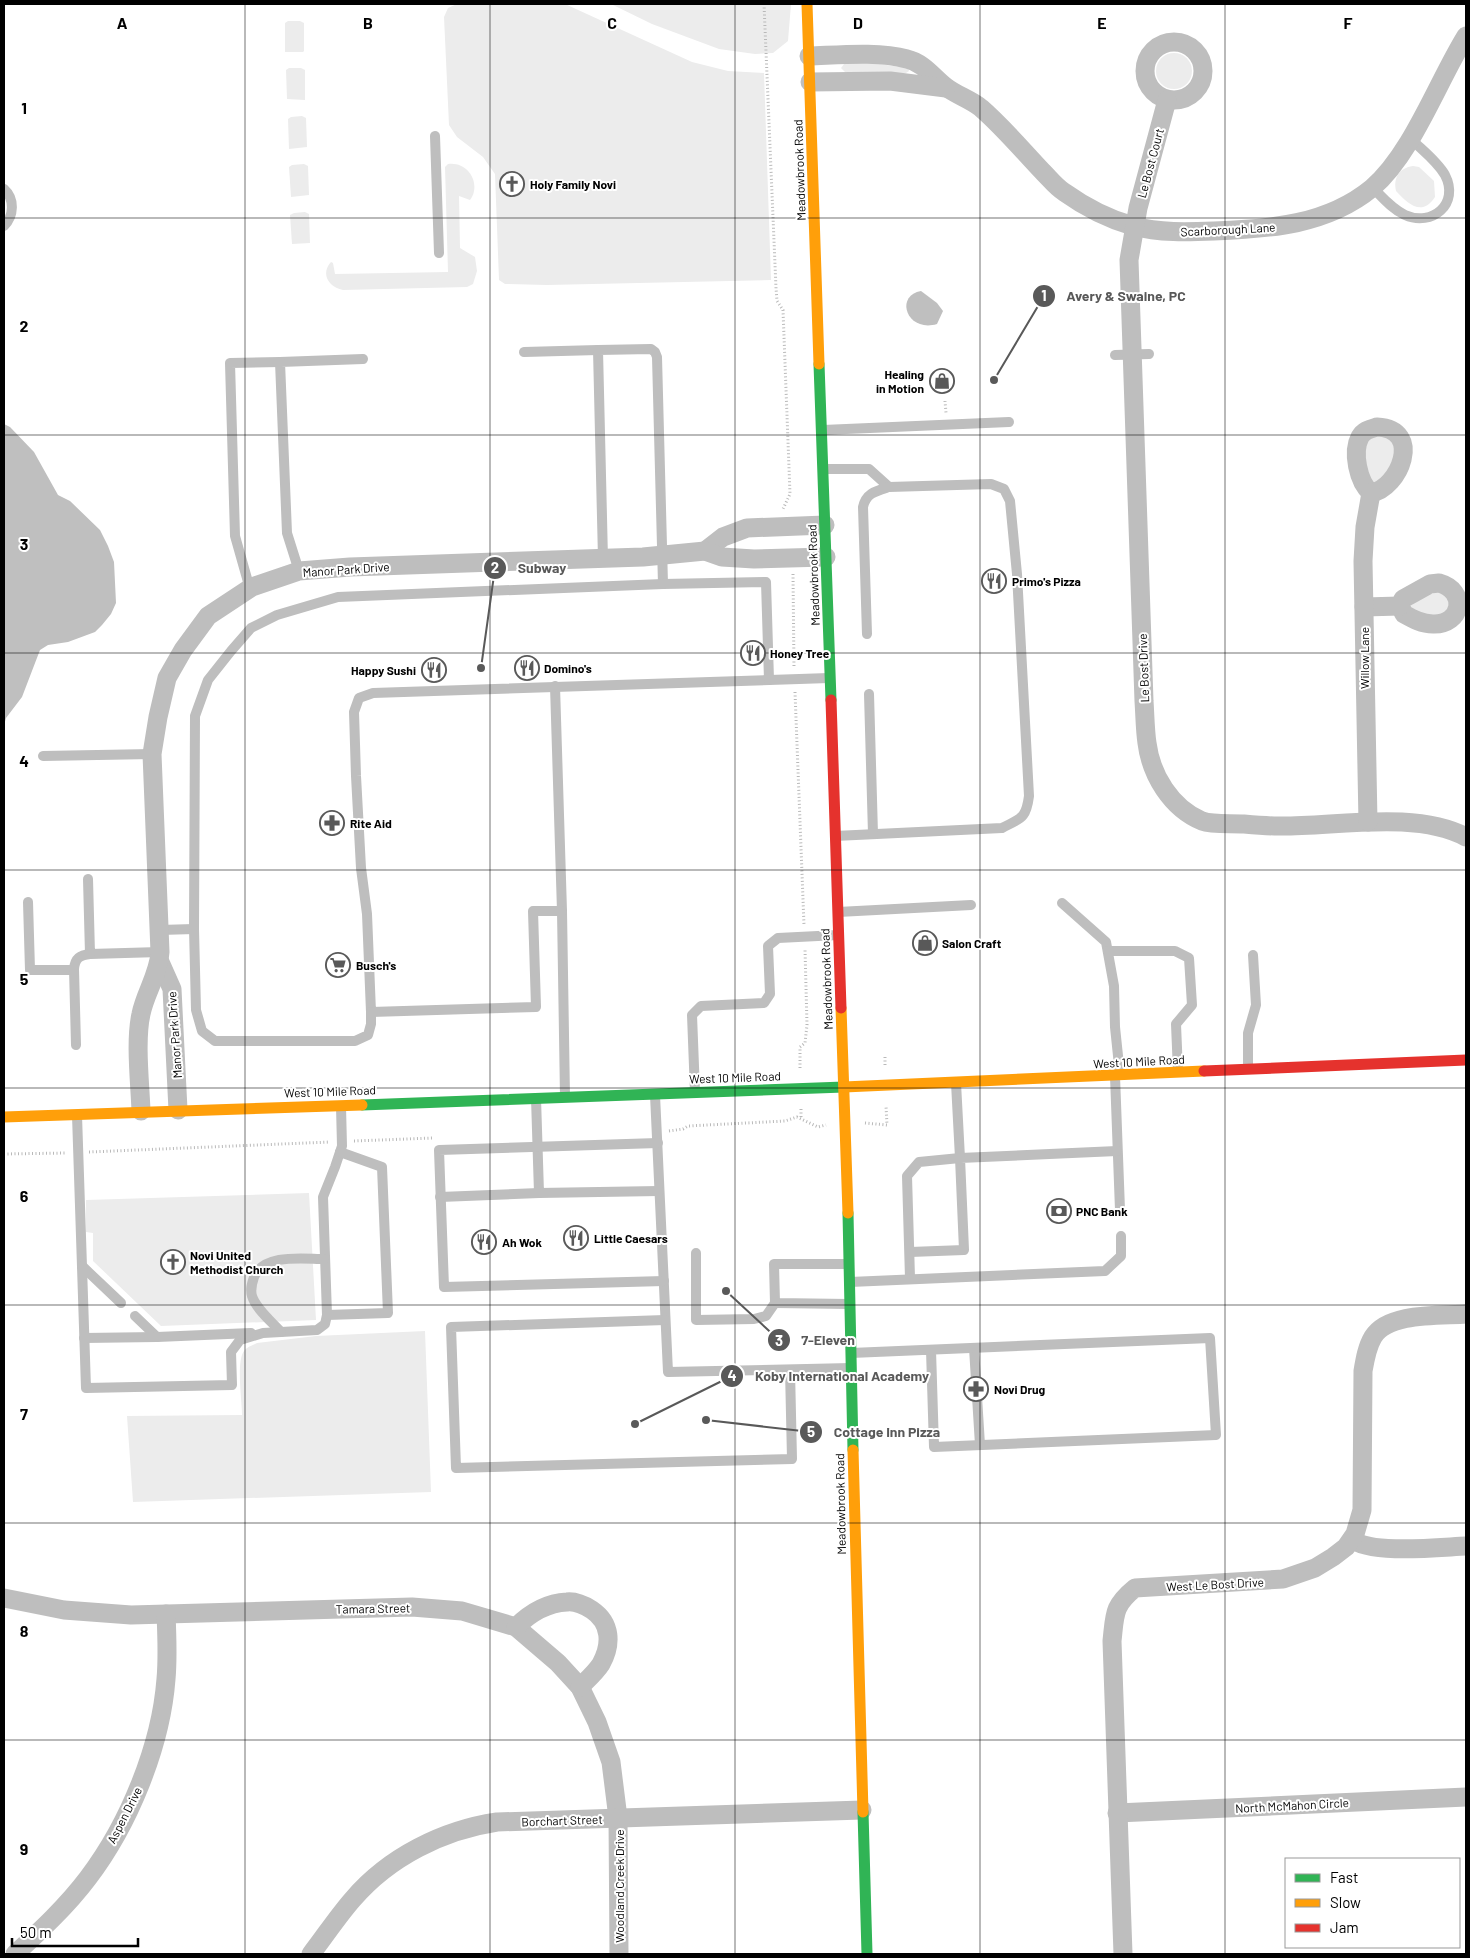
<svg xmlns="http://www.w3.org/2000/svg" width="1470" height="1958" font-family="Barlow,sans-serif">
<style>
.green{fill:#ececec}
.water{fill:#bfbfbf}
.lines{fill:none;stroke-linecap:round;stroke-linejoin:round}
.path{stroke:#b9b9b9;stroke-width:3;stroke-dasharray:1 2.5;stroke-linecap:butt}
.lane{stroke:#bebebe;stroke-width:10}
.street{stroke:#bebebe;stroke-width:19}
.fast{stroke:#30b455;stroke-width:11}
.slow{stroke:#ff9f0a;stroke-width:11}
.jam{stroke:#e5322d;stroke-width:11}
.grid{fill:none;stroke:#000;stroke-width:1;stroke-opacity:0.55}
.labels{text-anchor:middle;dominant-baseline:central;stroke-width:4;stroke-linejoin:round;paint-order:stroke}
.street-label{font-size:12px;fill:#000;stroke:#fff}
.poi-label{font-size:12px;font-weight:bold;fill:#000;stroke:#fff;text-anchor:start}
.grid-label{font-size:16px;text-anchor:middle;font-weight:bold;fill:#000;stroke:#fff;stroke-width:4;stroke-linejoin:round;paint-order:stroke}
.leader{fill:none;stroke:#595959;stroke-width:2}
.callout-dot{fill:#595959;stroke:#fff;stroke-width:2}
.mark-label{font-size:15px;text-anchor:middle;font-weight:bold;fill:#fff}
.callout-label{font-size:14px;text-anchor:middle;font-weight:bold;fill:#595959;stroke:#fff;stroke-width:4;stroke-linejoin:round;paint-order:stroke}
</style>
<rect width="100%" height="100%" fill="#fff"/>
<g class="green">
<polygon points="457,4 565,4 692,62 728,71 764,73 771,280 547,285 505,284 499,280 495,174 483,157 457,137 449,125 444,17 448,8"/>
<polygon points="611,4 791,4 788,41 773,53 755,54 719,49 652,24"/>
<polygon points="288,21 300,21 304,23 304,51 303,52 285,52 285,23"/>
<circle cx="1174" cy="71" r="18"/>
<polygon points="845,63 872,63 908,68 909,71 906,73 846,73 841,68"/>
<polygon points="289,68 301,68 305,70 305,100 287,99 286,70"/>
<polygon points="302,116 306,118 307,147 289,149 288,119 291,117"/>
<polygon points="304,164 308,166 309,195 291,197 289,167 292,165"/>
<path d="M448 164C468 161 482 184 470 200L459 196 460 248 475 257 477 271 473 284 467 287 343 290C329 287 320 274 331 262L333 263 335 274 448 272 445 167Z"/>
<path d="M1413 166 1419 167 1434 181 1435 197C1422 217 1408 204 1396 191 1393 178 1399 168 1413 166Z"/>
<polygon points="305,212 309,214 310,243 292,244 290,215 294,213"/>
<path d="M1372 436 1389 437 1396 450 1390 469 1374 484C1367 478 1362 455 1365 446 1366 442 1370 439 1372 436Z"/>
<polygon points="1440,591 1450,597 1450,609 1441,616 1424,615 1409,607 1424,596"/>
<polygon points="309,1193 316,1320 161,1326 93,1261 93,1233 86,1232 86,1200"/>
<path d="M425 1331 431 1492 133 1502 127 1416 242 1415C242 1400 236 1362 244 1351 247 1347 253 1345 257 1343L316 1336Z"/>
</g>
<g class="water">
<path d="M921 291 937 303 943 311 937 324C907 333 894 296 921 291Z"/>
<polygon points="4,424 10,427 34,452 58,495 70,501 100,530 108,546 114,562 116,603 111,614 102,625 95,632 68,642 48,645 40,650 22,697 6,718 4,725"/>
</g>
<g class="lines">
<g class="path">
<polyline points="764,4 776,288 777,301 783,310 790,494 783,509"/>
<polyline points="945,401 946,413"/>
<polyline points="793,574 794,668"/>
<polyline points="795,692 804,925"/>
<polyline points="885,1057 885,1065"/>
<polyline points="800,1068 800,1047 805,1043 807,1025 805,949"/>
<polyline points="801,1109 801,1118"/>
<polyline points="865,1123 887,1125 886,1106"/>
<polyline points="669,1131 683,1129 688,1126 785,1121 797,1117 818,1127 826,1125"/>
<polyline points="354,1141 433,1138"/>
<polyline points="89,1152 330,1142"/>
<polyline points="4,1154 66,1153"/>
</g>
<g class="lane">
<polyline points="435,136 439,253"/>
<path d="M1372 187C1382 197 1392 209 1405 215 1432 227 1460 204 1445 175 1437 161 1422 150 1411 139"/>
<path d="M4 189C15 199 14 216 4 226"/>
<polyline points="524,352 598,350"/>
<polyline points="1115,355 1149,354"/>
<polyline points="823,430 1009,422"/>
<path d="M824 469H869L889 487 991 484 1004 489 1010 501 1017 574 1029 796C1026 819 1021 818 1002 828L835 836"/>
<polyline points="603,559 598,350 651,349 655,352 657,357 663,584"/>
<polyline points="299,571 287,533 280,362 363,359"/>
<polyline points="250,589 235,536 230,363 280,362"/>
<path d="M867 634 863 507C866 493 876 491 889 487"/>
<polyline points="555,686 562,911 565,1097"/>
<polyline points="869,694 873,834"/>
<polyline points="43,756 152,754"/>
<polyline points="88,879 90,954 160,952"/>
<polyline points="28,902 30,970 74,970"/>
<polyline points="1062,903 1106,942 1114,986 1115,1027 1120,1075"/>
<polyline points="562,911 533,911 536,1007 371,1012 367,914 361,868 356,776 354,712 359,698 373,693 829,678"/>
<polyline points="838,912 971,905"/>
<polyline points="160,930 194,929"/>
<polyline points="1108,951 1175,951 1189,958 1192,1005 1176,1024 1178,1072"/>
<polyline points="371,1012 371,1024 368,1035 355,1041 215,1041 202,1031 196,1010 194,929 195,716 208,680 231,651 251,628 277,615 338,597 663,584 766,582 769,680"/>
<path d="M76 1045 74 969C75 958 80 955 90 954"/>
<polyline points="1248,1069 1248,1033 1256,1005 1253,955"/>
<polyline points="1115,1076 1120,1210"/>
<polyline points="695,1092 692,1015 701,1006 764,1003 770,994 768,946 778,938 838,935"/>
<polyline points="655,1095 668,1372 851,1368"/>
<polyline points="536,1098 539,1193 659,1191"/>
<polyline points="77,1115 86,1388 232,1385 231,1352 240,1340 263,1333 317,1330 325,1324 327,1315 323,1197 335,1167 342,1146 341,1106"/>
<polyline points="658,1143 439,1150 444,1287 664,1281"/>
<polyline points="440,1197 539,1193"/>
<polyline points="910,1252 964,1250 960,1158 1117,1151"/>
<polyline points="696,1253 696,1320 754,1319 766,1316 775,1303"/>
<polyline points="82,1266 121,1303"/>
<polyline points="910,1278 907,1176 919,1162 960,1158 956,1083"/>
<polyline points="850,1282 1105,1271 1121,1256 1121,1236"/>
<polyline points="849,1304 775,1303 774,1264 849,1264"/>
<polyline points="327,1315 388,1313 382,1167 340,1152"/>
<polyline points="135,1316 157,1337 251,1333"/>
<polyline points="665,1320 451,1327 456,1468 792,1459 790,1370"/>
<path d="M281 1332C272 1322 256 1309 252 1296 250 1289 252 1283 254 1277 264 1253 304 1259 324 1259"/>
<polyline points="84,1338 157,1337"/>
<polyline points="974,1348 980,1445"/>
<polyline points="851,1353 1210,1338 1216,1435 934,1447 931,1350"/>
</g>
<g class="street">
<circle cx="1174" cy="71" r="29"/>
<path d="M809 56C839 55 878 51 907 59 924 63 933 77 946 87 956 95 970 99 981 108 1003 127 1023 151 1043 172 1050 179 1056 187 1064 192 1085 207 1108 219 1133 226 1160 233 1187 232 1214 231 1270 229 1327 225 1372 188 1412 154 1438 81 1466 36"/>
<polyline points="810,82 890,81 946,88"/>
<path d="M1167 100 1138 208 1129 260 1144 701C1145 715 1145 730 1147 743 1151 775 1171 808 1202 821 1213 825 1231 823 1244 824 1255 825 1266 826 1278 826 1334 827 1415 810 1466 837"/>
<path d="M1377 427C1424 429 1399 489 1371 493 1358 482 1352 452 1360 437 1364 430 1370 429 1377 427Z"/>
<polyline points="705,551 723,537 747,528 825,525"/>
<path d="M1439 583C1468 591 1462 625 1433 624 1422 624 1413 619 1404 614L1400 606 1403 599 1430 584Z"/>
<polyline points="1364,607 1400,606"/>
<polyline points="1368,822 1363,561 1365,527 1371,493"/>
<polyline points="160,962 172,989 178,1110"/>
<path d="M141 1111C140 1083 135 1041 141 1014 145 993 159 974 160 952L152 754 158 717 167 678 183 650 208 616 252 587 299 571 350 567 643 557 705 551 722 557 754 559 826 557"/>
<path d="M1352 1539C1370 1555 1441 1547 1466 1546"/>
<polyline points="4,1598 64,1610 131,1615 412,1607 462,1611 516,1627 558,1663 580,1687 597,1722 611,1762 618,1818 619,1954"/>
<path d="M516 1627C530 1613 546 1603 567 1602 576 1601 584 1605 592 1610 611 1623 612 1644 601 1664 596 1672 587 1680 580 1687"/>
<polyline points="1117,1813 1466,1797"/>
<path d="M15 1954C40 1931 67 1906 88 1878 129 1824 161 1746 166 1679 168 1657 167 1636 166 1614"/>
<path d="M311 1954C325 1936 338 1916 353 1899 389 1857 443 1830 497 1822L862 1810"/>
<path d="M1123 1954 1112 1641C1115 1614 1113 1606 1135 1588L1283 1579 1315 1568 1333 1557 1346 1547 1355 1534 1362 1510 1363 1371C1365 1359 1367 1347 1373 1337 1388 1312 1441 1316 1466 1314"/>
</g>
<g class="fast">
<polyline points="819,364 831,700"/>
<polyline points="362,1105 844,1087"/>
<polyline points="848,1213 853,1450"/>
<polyline points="863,1812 867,1954"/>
</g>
<g class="slow">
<polyline points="807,4 819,364"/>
<polyline points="841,1008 848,1213"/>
<polyline points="844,1087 1204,1071"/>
<polyline points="4,1117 362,1105"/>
<polyline points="853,1450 863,1812"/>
</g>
<g class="jam">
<polyline points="831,700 841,1008"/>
<polyline points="1204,1071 1466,1060"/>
</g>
</g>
<path class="grid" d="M245 4V1954M490 4V1954M735 4V1954M980 4V1954M1225 4V1954M4 218H1466M4 435H1466M4 653H1466M4 870H1466M4 1088H1466M4 1305H1466M4 1523H1466M4 1740H1466"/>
<defs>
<symbol id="church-ring" viewBox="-11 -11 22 22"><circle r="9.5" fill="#fff" stroke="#595959" stroke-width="1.5"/><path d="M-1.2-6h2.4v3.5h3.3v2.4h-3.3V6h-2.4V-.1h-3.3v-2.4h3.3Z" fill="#595959"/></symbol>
<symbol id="shop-ring" viewBox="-11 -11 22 22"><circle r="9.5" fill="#fff" stroke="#595959" stroke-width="1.5"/><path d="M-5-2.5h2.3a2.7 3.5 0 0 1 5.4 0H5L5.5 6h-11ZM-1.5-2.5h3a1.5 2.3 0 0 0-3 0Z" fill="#595959"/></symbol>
<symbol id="restaurant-ring" viewBox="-11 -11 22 22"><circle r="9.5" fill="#fff" stroke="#595959" stroke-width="1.5"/><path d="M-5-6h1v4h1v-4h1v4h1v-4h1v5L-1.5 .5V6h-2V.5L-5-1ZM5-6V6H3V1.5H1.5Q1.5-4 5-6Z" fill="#595959"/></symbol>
<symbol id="pharmacy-ring" viewBox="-11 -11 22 22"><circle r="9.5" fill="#fff" stroke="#595959" stroke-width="1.5"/><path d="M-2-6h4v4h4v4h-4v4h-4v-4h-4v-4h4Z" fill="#595959"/></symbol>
<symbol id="supermarket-ring" viewBox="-11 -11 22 22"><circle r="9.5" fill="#fff" stroke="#595959" stroke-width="1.5"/><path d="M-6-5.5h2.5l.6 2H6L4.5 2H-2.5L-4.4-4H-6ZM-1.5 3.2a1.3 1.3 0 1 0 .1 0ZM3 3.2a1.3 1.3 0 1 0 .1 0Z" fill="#595959"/></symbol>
<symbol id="bank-ring" viewBox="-11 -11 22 22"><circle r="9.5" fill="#fff" stroke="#595959" stroke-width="1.5"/><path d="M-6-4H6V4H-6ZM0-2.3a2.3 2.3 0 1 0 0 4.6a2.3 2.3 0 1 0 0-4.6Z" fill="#595959"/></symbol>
</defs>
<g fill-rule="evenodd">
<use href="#church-ring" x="498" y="170" width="28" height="28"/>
<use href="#shop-ring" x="928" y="367" width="28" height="28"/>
<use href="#restaurant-ring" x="980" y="567" width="28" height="28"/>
<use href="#restaurant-ring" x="739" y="639" width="28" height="28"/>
<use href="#restaurant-ring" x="513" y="654" width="28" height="28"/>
<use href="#restaurant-ring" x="420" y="656" width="28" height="28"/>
<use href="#pharmacy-ring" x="318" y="809" width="28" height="28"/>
<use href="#shop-ring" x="911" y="929" width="28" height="28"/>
<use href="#supermarket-ring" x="324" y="951" width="28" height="28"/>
<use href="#bank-ring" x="1045" y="1197" width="28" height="28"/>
<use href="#restaurant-ring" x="562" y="1224" width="28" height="28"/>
<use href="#restaurant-ring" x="470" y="1228" width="28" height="28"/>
<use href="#church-ring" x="159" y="1248" width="28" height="28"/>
<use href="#pharmacy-ring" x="962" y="1375" width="28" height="28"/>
</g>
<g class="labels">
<g class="street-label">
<text transform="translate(1150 163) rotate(-75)">Le Bost Court</text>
<text transform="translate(799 170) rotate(-92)">Meadowbrook Road</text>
<text transform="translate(1228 229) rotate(-3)">Scarborough Lane</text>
<text transform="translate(346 569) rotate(-4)">Manor Park Drive</text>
<text transform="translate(813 575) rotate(-92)">Meadowbrook Road</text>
<text transform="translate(1364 658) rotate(-90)">Willow Lane</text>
<text transform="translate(1143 668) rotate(-92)">Le Bost Drive</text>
<text transform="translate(826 979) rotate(-92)">Meadowbrook Road</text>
<text transform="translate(174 1035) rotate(-94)">Manor Park Drive</text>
<text transform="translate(1139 1061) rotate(-3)">West 10 Mile Road</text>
<text transform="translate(735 1077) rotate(-2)">West 10 Mile Road</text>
<text transform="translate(330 1091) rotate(-2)">West 10 Mile Road</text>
<text transform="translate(840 1504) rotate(-91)">Meadowbrook Road</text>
<text transform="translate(1215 1584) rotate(-3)">West Le Bost Drive</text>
<text transform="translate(373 1608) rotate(-1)">Tamara Street</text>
<text transform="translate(1292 1805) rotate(-3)">North McMahon Circle</text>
<text transform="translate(124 1815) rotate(-63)">Aspen Drive</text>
<text transform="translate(562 1820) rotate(-2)">Borchart Street</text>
<text transform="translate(619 1886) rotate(-90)">Woodland Creek Drive</text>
</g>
<g class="poi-label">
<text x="530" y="184">Holy Family Novi</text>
<text x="924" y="374" text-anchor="end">Healing<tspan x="924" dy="14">in Motion</tspan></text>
<text x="1012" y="581">Primo's Pizza</text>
<text x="770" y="653">Honey Tree</text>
<text x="544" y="668">Domino's</text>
<text x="416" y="670" text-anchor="end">Happy Sushi</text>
<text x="350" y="823">Rite Aid</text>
<text x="942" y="943">Salon Craft</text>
<text x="356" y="965">Busch's</text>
<text x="1076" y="1211">PNC Bank</text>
<text x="594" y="1238">Little Caesars</text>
<text x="502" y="1242">Ah Wok</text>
<text x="190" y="1255">Novi United<tspan x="190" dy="14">Methodist Church</tspan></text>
<text x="994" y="1389">Novi Drug</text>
</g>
</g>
<g class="grid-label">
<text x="122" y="29">A</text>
<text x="368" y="29">B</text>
<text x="612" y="29">C</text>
<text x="858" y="29">D</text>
<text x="1102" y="29">E</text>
<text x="1348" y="29">F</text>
<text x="24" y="114">1</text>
<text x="24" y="332">2</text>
<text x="24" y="550">3</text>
<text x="24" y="767">4</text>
<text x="24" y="985">5</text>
<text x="24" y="1202">6</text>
<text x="24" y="1420">7</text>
<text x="24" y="1637">8</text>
<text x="24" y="1855">9</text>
</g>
<path class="leader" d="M994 380L1044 296M481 668L495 568M726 1291L779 1340M635 1424L732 1376M706 1420L811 1432"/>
<g class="callout-dot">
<circle cx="994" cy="380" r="5"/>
<circle cx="481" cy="668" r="5"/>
<circle cx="726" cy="1291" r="5"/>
<circle cx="635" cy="1424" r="5"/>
<circle cx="706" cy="1420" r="5"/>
<circle cx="1044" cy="296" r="12"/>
<circle cx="495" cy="568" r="12"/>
<circle cx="779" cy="1340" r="12"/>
<circle cx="732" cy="1376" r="12"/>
<circle cx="811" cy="1432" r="12"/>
</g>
<g class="mark-label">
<text x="1044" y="301">1</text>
<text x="495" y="573">2</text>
<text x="779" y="1346">3</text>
<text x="732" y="1381">4</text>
<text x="811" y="1437">5</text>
</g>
<g class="callout-label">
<text x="1126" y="301">Avery &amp; Swaine, PC</text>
<text x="542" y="573">Subway</text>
<text x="828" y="1345">7-Eleven</text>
<text x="842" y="1381">Koby International Academy</text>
<text x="887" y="1437">Cottage Inn Pizza</text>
</g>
<rect width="1470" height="1958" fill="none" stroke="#000000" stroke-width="10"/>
<rect x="1285" y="1858" width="175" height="90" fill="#ffffff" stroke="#999999"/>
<rect x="1295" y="1874" width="25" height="8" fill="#30b455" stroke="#999999"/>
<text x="1330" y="1883" font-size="15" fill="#000000">Fast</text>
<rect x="1295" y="1899" width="25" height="8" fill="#ff9f0a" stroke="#999999"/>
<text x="1330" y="1908" font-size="15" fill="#000000">Slow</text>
<rect x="1295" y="1924" width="25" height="8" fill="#e5322d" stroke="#999999"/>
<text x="1330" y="1933" font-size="15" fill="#000000">Jam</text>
<path d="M12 1938v8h126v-8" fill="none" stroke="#000000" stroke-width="2.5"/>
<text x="20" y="1938" font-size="15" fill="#000000" stroke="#ffffff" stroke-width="4" paint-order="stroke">50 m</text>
</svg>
